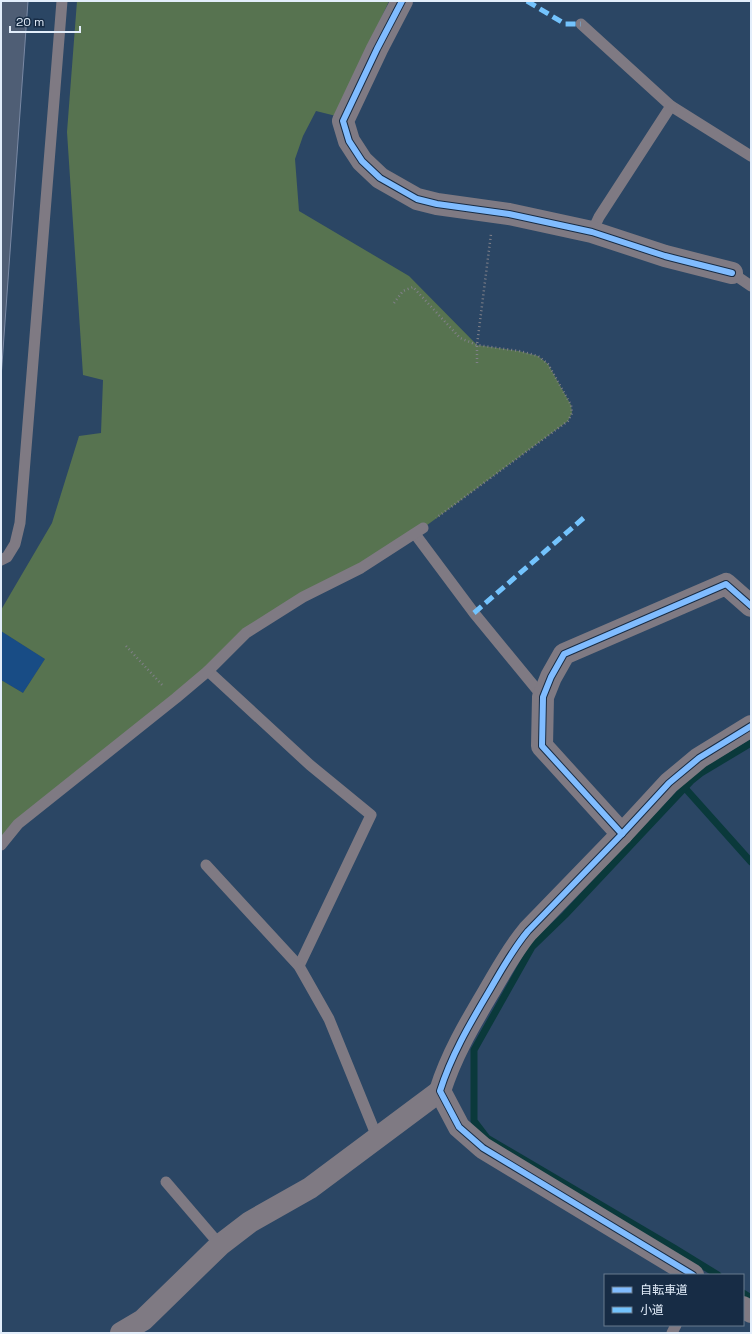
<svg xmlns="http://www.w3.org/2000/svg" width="752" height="1334" font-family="'Space Grotesk','Noto Sans JP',sans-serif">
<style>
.built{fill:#184c85}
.green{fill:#577350}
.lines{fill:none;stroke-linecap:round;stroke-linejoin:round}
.stream{stroke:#0a393b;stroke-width:7}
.building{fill:#4f5e75;stroke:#7a89a4}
.path{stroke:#808089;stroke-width:2.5;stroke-dasharray:1 3;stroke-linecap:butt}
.lane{stroke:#7f7a83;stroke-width:11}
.street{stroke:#7f7a83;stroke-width:22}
.quiet{stroke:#73c3fd;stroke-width:5;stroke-dasharray:10 5;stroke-linecap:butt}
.cycleway-casing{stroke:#172c45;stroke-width:8}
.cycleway{stroke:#80bcff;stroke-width:6}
</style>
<rect width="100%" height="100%" fill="#2b4664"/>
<polygon class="built" points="1,631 45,659 23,693 1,680"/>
<polygon class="green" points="77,1 389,1 336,116 316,111 303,136 295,159 299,211 409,276 477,345 519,351 538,356 548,364 571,405 572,413 568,421 415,534 246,633 1,845 1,680 23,693 45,659 1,631 1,610 52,523 79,436 101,433 103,380 83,375 67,132"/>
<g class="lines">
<g class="stream">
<polyline points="685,788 751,862"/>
<polyline points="718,1275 674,1248 487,1138 474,1121 474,1050 532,947 565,915 691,781 701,773 751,743"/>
<polyline points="743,1293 751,1298"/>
</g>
</g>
<polygon class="building" points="1,1 28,1 1,378"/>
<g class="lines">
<g class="path">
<polyline points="394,303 403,291 413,287 460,338 477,345 519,351 538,356 548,364 571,405 572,413 568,421 436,518"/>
<polyline points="477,363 477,345 491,234"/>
<polyline points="126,646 164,687"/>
</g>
<g class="lane">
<polyline points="581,24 671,106 751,156"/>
<polyline points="592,232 599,217 671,106"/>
<polyline points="732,273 751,286"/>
<polyline points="415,534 474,613 543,697"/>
<polyline points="1,560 7,557 15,544 20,523 62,1"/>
<polyline points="208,671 310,765 371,815 299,966"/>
<polyline points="1,845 18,824 176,698 208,671 246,633 303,597 361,568 423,528"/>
<polyline points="206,865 299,966 329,1019 377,1137"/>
<polyline points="166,1182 220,1245"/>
<polyline points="672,1333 676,1325"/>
</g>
<g class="street">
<polyline points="402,1 377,49 343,121 349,141 362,161 380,178 417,199 437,204 509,214 592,232 665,256 732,273"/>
<polyline points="622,834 542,746 543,697 551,677 564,654 726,584 751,606"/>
<path d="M693 1275 483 1148 459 1127 440 1091C451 1056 469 1025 488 993 501 971 512 950 528 931L622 834 669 783 699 758 751 726"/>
<polyline points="743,1307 751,1312"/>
<polyline points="121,1333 143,1320 220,1245 250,1222 310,1188 440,1091"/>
</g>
<g class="quiet">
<polyline points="527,1 565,24 581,24"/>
<polyline points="474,613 587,515"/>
</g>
<defs>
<g id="cycleway">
<polyline points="402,1 377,49 343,121 349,141 362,161 380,178 417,199 437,204 509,214 592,232 665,256 732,273"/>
<polyline points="622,834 542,746 543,697 551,677 564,654 726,584 751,606"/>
<path d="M693 1275 483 1148 459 1127 440 1091C451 1056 469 1025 488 993 501 971 512 950 528 931L622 834 669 783 699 758 751 726"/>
</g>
</defs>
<use href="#cycleway" class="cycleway-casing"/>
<use href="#cycleway" class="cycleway"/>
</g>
<rect width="752" height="1334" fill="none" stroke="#e3eefb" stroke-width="4"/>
<rect x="604" y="1274" width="140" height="52" fill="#172c45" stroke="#697a8e"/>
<rect x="612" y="1287" width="20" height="6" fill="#80bcff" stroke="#697a8e"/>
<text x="640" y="1294" font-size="12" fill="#e3eefb">自転車道</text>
<rect x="612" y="1307" width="20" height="6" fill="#73c3fd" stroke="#697a8e"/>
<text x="640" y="1314" font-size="12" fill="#e3eefb">小道</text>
<path d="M10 26v6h70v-6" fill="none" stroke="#e3eefb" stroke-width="2"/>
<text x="16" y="26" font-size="12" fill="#e3eefb" stroke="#172c45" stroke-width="3" paint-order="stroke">20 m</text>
</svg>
